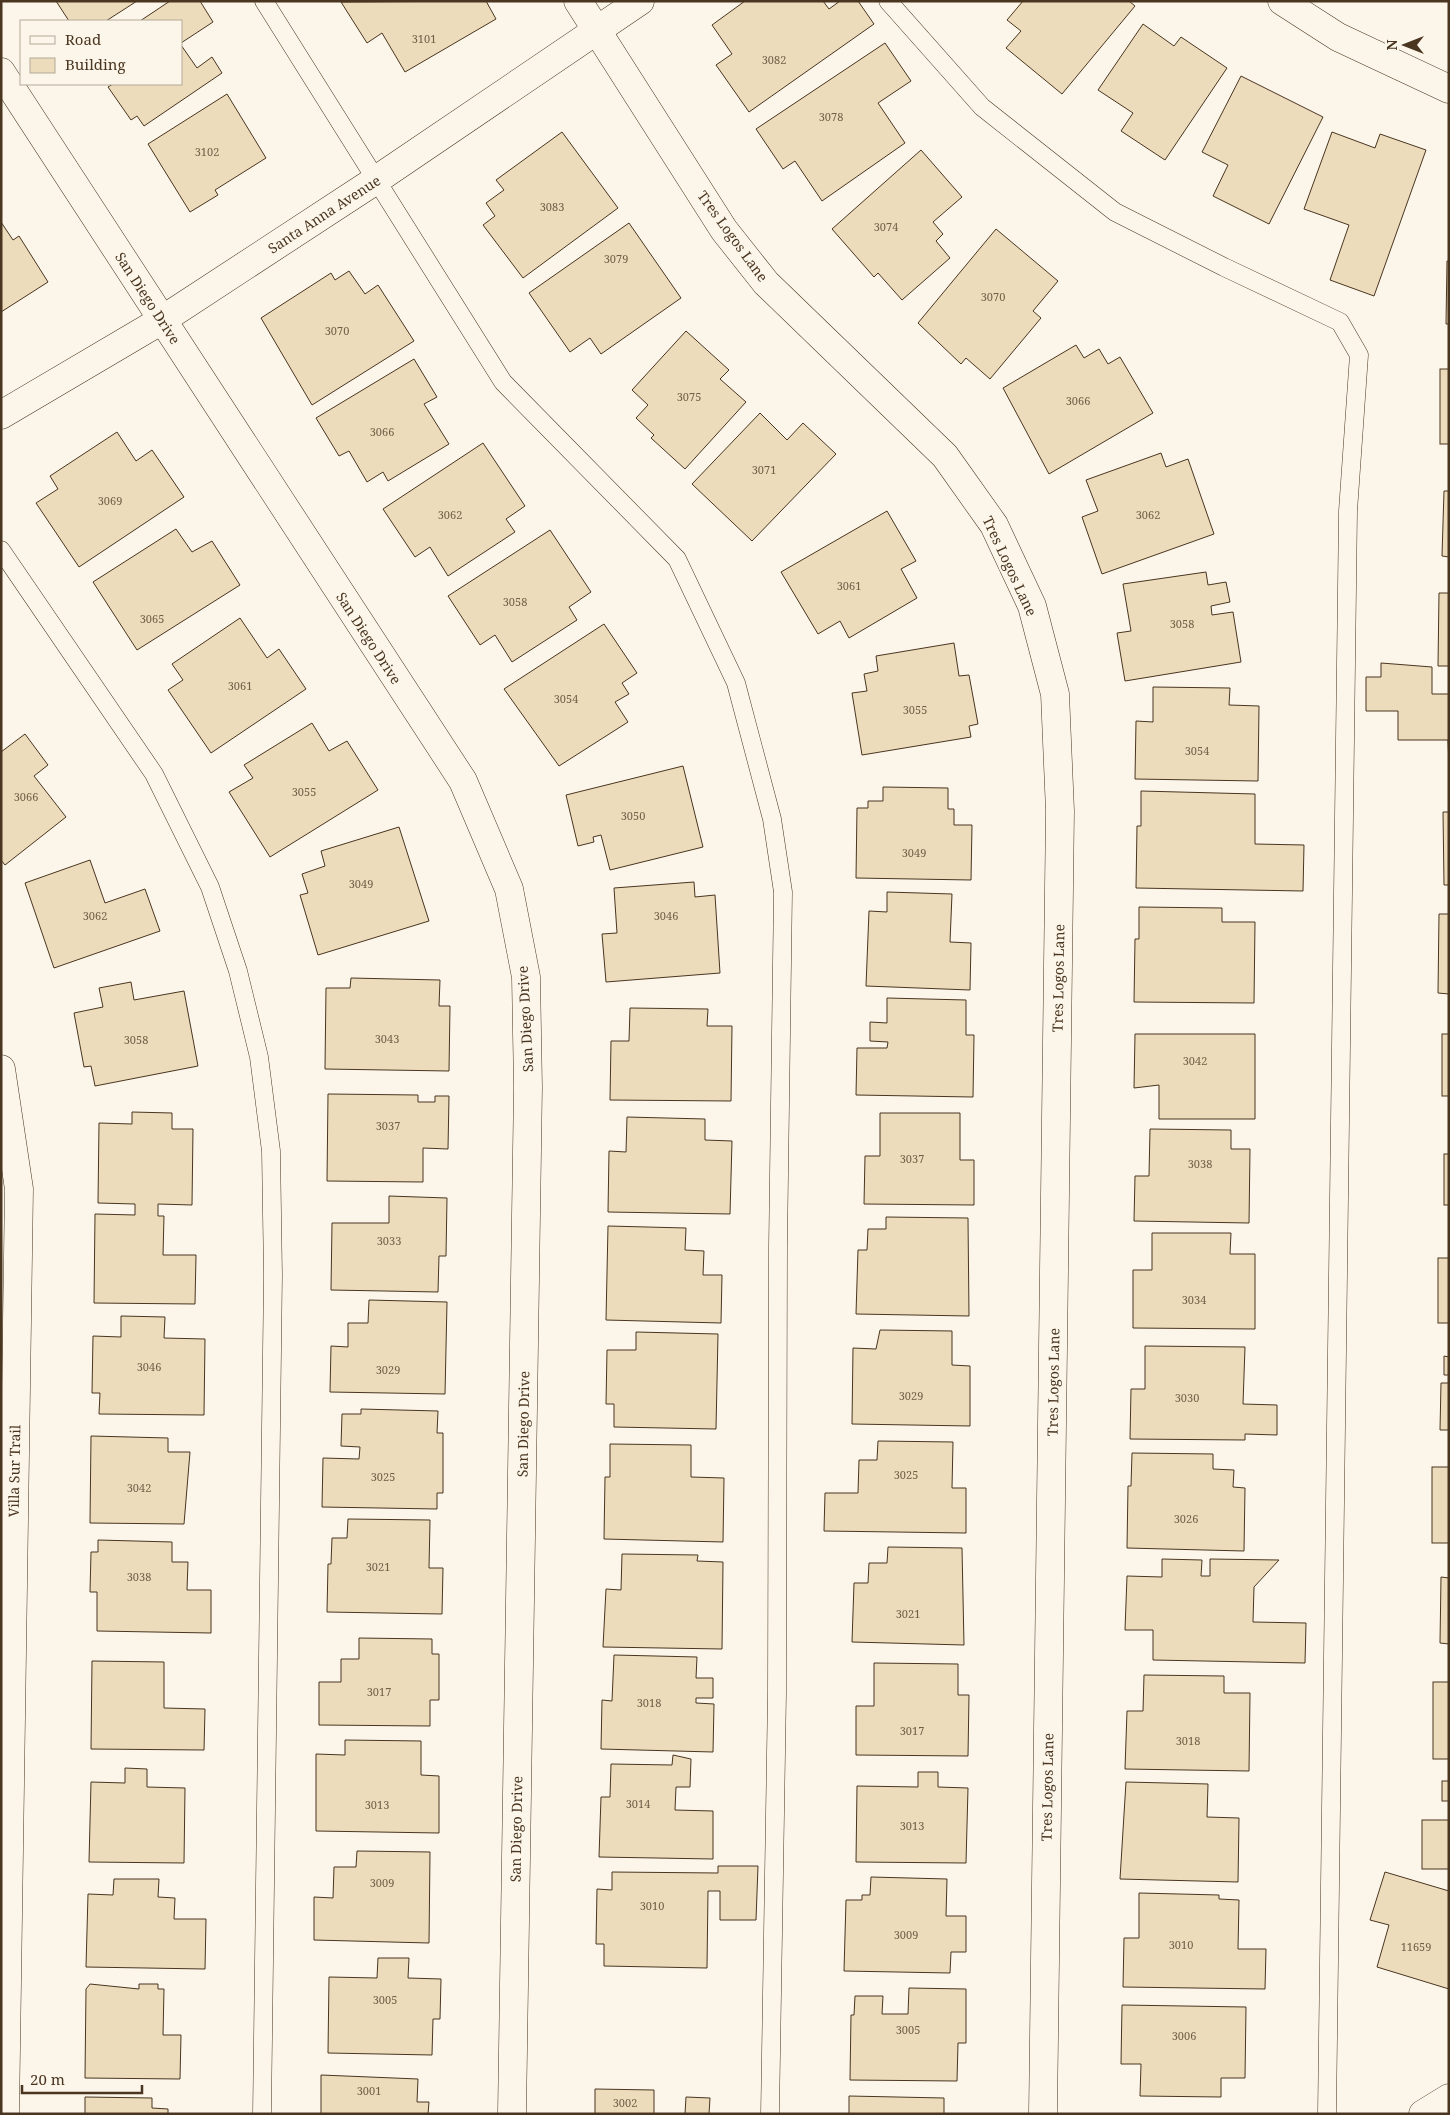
<svg xmlns="http://www.w3.org/2000/svg" width="1450" height="2115" font-family="'Noto Serif',serif">
<style>
.building{fill:#ecdcbc;stroke:#4a3520}
.lines{fill:none;stroke-linecap:round;stroke-linejoin:round}
.lane-casing{stroke:#4a3520;stroke-width:19}
.street-casing{stroke:#4a3520;stroke-width:29}
.lane{stroke:#fbf6e9;stroke-width:18}
.street{stroke:#fbf6e9;stroke-width:28}
.labels{text-anchor:middle;dominant-baseline:central;stroke-width:4;stroke-linejoin:round;paint-order:stroke}
.number-label{font-size:11px;fill:#725f47}
.street-label{font-size:14px;fill:#4a3520;stroke:#fbf6e9}
</style>
<rect width="100%" height="100%" fill="#fbf6e9"/>
<g class="building">
<polygon points="56,1 137,1 106,21 69,21"/>
<polygon points="170,1 200,1 213,22 181,43 181,21 140,21"/>
<polygon points="486,1 496,19 405,72 382,33 367,43 341,2"/>
<polygon points="745,1 823,1 829,9 840,1 858,1 874,24 749,112 716,65 732,54 712,25"/>
<polygon points="1023,1 1129,1 1135,6 1062,94 1006,48 1021,31 1007,20"/>
<polygon points="1143,24 1174,46 1181,37 1227,68 1165,160 1121,131 1133,113 1098,90"/>
<polygon points="885,43 911,81 878,103 905,143 822,201 795,161 783,169 756,129"/>
<polygon points="181,45 197,68 212,57 222,73 144,126 137,116 131,120 108,87 113,84 181,84"/>
<polygon points="1241,76 1323,117 1269,224 1213,196 1228,165 1202,152"/>
<polygon points="227,94 266,158 215,190 218,195 190,212 148,144"/>
<polygon points="562,132 618,208 523,278 483,225 495,216 486,203 504,190 496,180"/>
<polygon points="1332,132 1375,148 1380,134 1426,150 1374,296 1330,280 1349,225 1304,209"/>
<polygon points="921,150 962,197 933,222 943,234 936,241 950,258 902,300 878,273 874,277 832,229"/>
<polygon points="1,222 13,240 19,236 48,282 1,312"/>
<polygon points="629,223 681,298 601,354 590,338 570,352 529,293"/>
<polygon points="996,229 1058,281 1033,311 1041,318 990,379 966,358 961,364 918,323"/>
<polygon points="1447,261 1449,261 1449,324 1446,324"/>
<polygon points="349,271 365,294 378,285 414,341 312,405 261,318 331,273 335,280"/>
<polygon points="686,331 729,370 720,379 746,402 685,469 651,438 654,435 636,418 648,405 632,390"/>
<polygon points="1076,345 1084,358 1099,349 1108,364 1120,357 1153,413 1049,474 1003,388"/>
<polygon points="414,359 437,397 424,404 449,444 388,481 383,472 367,482 349,451 339,456 316,418"/>
<rect x="1440" y="369" width="9" height="75"/>
<polygon points="760,413 787,440 803,423 836,454 752,541 692,484"/>
<polygon points="117,432 136,461 152,450 184,497 79,567 36,503 58,489 50,476"/>
<polygon points="483,443 525,506 506,519 515,532 448,576 430,547 415,557 383,509"/>
<polygon points="1161,453 1166,467 1188,459 1214,534 1102,574 1082,517 1098,511 1086,480"/>
<polygon points="1444,491 1449,491 1449,557 1442,556"/>
<polygon points="887,511 916,561 901,569 917,598 849,638 840,621 818,634 781,572"/>
<polygon points="176,529 192,552 212,541 240,585 137,650 93,582"/>
<polygon points="550,530 591,592 569,607 577,620 512,662 495,635 480,645 448,596"/>
<polygon points="1206,572 1208,585 1226,582 1230,602 1211,606 1212,615 1233,612 1241,662 1125,681 1117,633 1131,631 1123,584"/>
<polygon points="1439,593 1449,593 1449,666 1438,666"/>
<polygon points="240,618 267,658 279,649 306,689 211,753 168,690 183,680 172,664"/>
<polygon points="604,624 637,673 622,683 629,694 615,702 628,722 559,766 504,689"/>
<polygon points="954,643 959,676 969,675 978,724 969,726 971,737 862,755 852,693 867,691 864,674 878,671 876,656"/>
<polygon points="1381,663 1432,667 1432,694 1449,694 1449,766 1448,740 1398,740 1398,711 1366,711 1366,677 1381,677"/>
<polygon points="1153,687 1230,688 1229,705 1259,706 1258,781 1135,779 1136,721 1153,722"/>
<polygon points="312,723 329,751 347,741 378,790 270,857 229,792 253,778 244,765"/>
<polygon points="25,734 48,765 34,776 66,817 5,865 1,860 1,752"/>
<polygon points="683,766 703,847 610,870 601,835 593,837 594,842 578,846 566,795"/>
<polygon points="883,787 948,788 948,809 954,809 954,825 972,825 971,880 856,878 857,808 868,808 868,801 883,801"/>
<polygon points="1141,791 1255,794 1255,844 1304,845 1303,891 1136,888 1137,826 1141,826"/>
<polygon points="1443,812 1449,812 1449,885 1444,885"/>
<polygon points="399,827 429,921 318,955 300,895 308,893 302,874 325,866 321,851"/>
<polygon points="90,860 105,903 145,889 160,931 54,968 25,883"/>
<polygon points="694,882 695,897 715,895 720,973 606,982 602,934 617,933 614,888"/>
<polygon points="887,892 952,894 950,942 971,943 970,990 866,986 869,911 887,912"/>
<polygon points="1139,907 1222,908 1222,922 1255,922 1254,1003 1134,1002 1135,939 1139,939"/>
<polygon points="1439,914 1449,914 1449,994 1438,993"/>
<polygon points="351,978 440,980 439,1006 450,1006 449,1071 325,1069 326,988 350,988"/>
<polygon points="131,982 134,1000 184,991 198,1066 95,1086 91,1066 84,1067 74,1013 103,1007 99,988"/>
<polygon points="887,998 966,1000 966,1035 974,1035 973,1097 856,1095 857,1048 887,1048 888,1042 870,1041 870,1022 887,1023"/>
<polygon points="630,1008 708,1009 707,1026 732,1026 731,1101 610,1100 611,1041 629,1041"/>
<polygon points="1135,1034 1255,1034 1255,1119 1159,1119 1159,1085 1134,1088"/>
<rect x="1442" y="1034" width="7" height="62"/>
<polygon points="328,1094 418,1095 418,1102 435,1102 435,1096 449,1096 448,1149 423,1148 423,1182 327,1181"/>
<polygon points="132,1112 172,1113 172,1129 193,1129 192,1205 158,1204 158,1216 164,1216 163,1255 196,1255 195,1304 94,1303 95,1214 135,1215 135,1204 98,1203 99,1123 132,1124"/>
<polygon points="880,1113 960,1113 960,1160 974,1160 974,1205 864,1204 865,1156 880,1156"/>
<polygon points="627,1117 705,1119 705,1140 732,1141 730,1214 608,1212 609,1151 626,1152"/>
<polygon points="1150,1129 1231,1130 1231,1149 1250,1149 1249,1223 1134,1221 1135,1176 1149,1176"/>
<rect x="1444" y="1154" width="5" height="51"/>
<polygon points="389,1196 447,1198 446,1256 439,1256 438,1292 331,1290 332,1223 389,1223"/>
<polygon points="886,1217 968,1218 969,1316 856,1314 858,1250 867,1250 868,1229 886,1229"/>
<polygon points="608,1226 686,1228 685,1250 704,1251 703,1275 722,1275 721,1323 606,1320"/>
<polygon points="1152,1233 1231,1233 1230,1254 1255,1254 1255,1329 1133,1328 1133,1270 1152,1270"/>
<rect x="1438" y="1258" width="11" height="65"/>
<polygon points="369,1300 447,1302 445,1394 330,1392 331,1346 348,1347 348,1323 368,1323"/>
<polygon points="121,1316 165,1317 164,1338 205,1339 204,1415 99,1414 100,1393 92,1393 93,1336 121,1337"/>
<polygon points="880,1330 952,1331 952,1365 970,1366 970,1426 852,1424 853,1348 876,1349"/>
<polygon points="636,1332 718,1334 716,1429 614,1427 614,1404 606,1404 607,1350 636,1350"/>
<polygon points="1145,1346 1245,1347 1243,1404 1277,1405 1277,1435 1245,1434 1245,1440 1130,1439 1131,1389 1145,1389"/>
<polygon points="1444,1356 1449,1357 1449,1375 1444,1375"/>
<polygon points="1441,1383 1449,1383 1449,1430 1440,1430"/>
<polygon points="361,1409 438,1411 437,1433 443,1433 443,1493 437,1493 437,1509 322,1507 323,1458 359,1459 360,1447 341,1446 342,1414 361,1414"/>
<polygon points="91,1436 168,1438 168,1452 190,1452 184,1524 90,1523"/>
<polygon points="878,1441 953,1442 952,1488 966,1488 966,1533 824,1531 825,1493 858,1493 859,1460 877,1460"/>
<polygon points="610,1444 691,1445 691,1477 724,1478 723,1542 604,1539 605,1477 610,1477"/>
<polygon points="1132,1453 1213,1454 1213,1469 1234,1470 1233,1487 1245,1488 1244,1551 1127,1548 1128,1486 1131,1486"/>
<rect x="1432" y="1467" width="17" height="76"/>
<polygon points="348,1519 430,1520 429,1568 443,1568 442,1614 327,1612 328,1564 331,1564 332,1538 347,1538"/>
<polygon points="98,1540 172,1542 172,1562 188,1562 187,1590 211,1590 211,1633 97,1631 97,1592 90,1592 91,1552 98,1552"/>
<polygon points="888,1547 962,1548 964,1645 852,1642 854,1583 868,1583 869,1563 887,1563"/>
<polygon points="622,1554 698,1555 697,1561 723,1562 722,1649 603,1647 606,1589 621,1590"/>
<polygon points="1162,1559 1202,1560 1201,1576 1210,1576 1210,1559 1279,1560 1254,1587 1253,1622 1306,1623 1305,1663 1153,1660 1153,1630 1125,1630 1127,1576 1162,1577"/>
<polygon points="1441,1577 1449,1578 1449,1644 1440,1643"/>
<polygon points="359,1638 432,1639 432,1654 439,1654 439,1700 430,1700 430,1726 319,1725 319,1682 341,1682 341,1659 359,1659"/>
<polygon points="614,1655 697,1657 696,1678 713,1678 713,1698 696,1698 696,1703 714,1704 713,1752 601,1749 602,1700 612,1701"/>
<polygon points="92,1661 164,1662 164,1708 205,1709 204,1750 91,1749"/>
<polygon points="874,1663 958,1664 958,1695 969,1695 968,1756 856,1755 856,1706 874,1706"/>
<polygon points="1144,1675 1224,1676 1224,1693 1250,1693 1249,1771 1125,1769 1127,1711 1143,1711"/>
<rect x="1433" y="1682" width="16" height="77"/>
<polygon points="345,1740 421,1741 421,1775 439,1776 439,1833 316,1831 316,1754 345,1755"/>
<polygon points="673,1755 691,1759 690,1787 676,1787 675,1810 713,1811 713,1859 599,1857 601,1797 610,1797 611,1764 672,1765"/>
<polygon points="125,1768 147,1769 147,1787 185,1788 184,1863 89,1862 91,1782 125,1783"/>
<polygon points="918,1772 938,1772 938,1787 968,1788 966,1863 856,1862 857,1786 918,1787"/>
<rect x="1442" y="1781" width="7" height="20"/>
<polygon points="1126,1782 1208,1784 1207,1817 1239,1818 1238,1882 1120,1879"/>
<rect x="1422" y="1820" width="27" height="49"/>
<polygon points="357,1851 430,1852 429,1943 314,1940 314,1897 333,1898 334,1867 356,1867"/>
<polygon points="718,1866 758,1866 756,1920 720,1920 720,1891 708,1891 707,1968 604,1966 604,1944 596,1944 597,1889 612,1890 612,1872 718,1873"/>
<polygon points="1385,1872 1449,1891 1449,1989 1377,1967 1389,1925 1370,1920"/>
<polygon points="871,1877 947,1879 946,1916 966,1916 966,1952 951,1952 950,1973 844,1971 846,1900 862,1900 862,1895 870,1895"/>
<polygon points="114,1879 159,1879 158,1897 175,1898 174,1919 206,1919 205,1969 86,1967 88,1894 113,1895"/>
<polygon points="1139,1893 1219,1895 1219,1899 1239,1900 1238,1949 1266,1949 1265,1989 1123,1987 1124,1938 1139,1938"/>
<polygon points="378,1958 409,1958 408,1978 441,1979 440,2019 433,2019 432,2055 328,2053 329,1977 377,1978"/>
<polygon points="90,1984 139,1989 139,1984 158,1984 158,1989 164,1989 163,2035 181,2035 180,2079 85,2078 86,1989"/>
<polygon points="909,1988 966,1989 966,2043 958,2043 957,2081 850,2080 851,2015 854,2015 855,1996 883,1996 882,2014 908,2014"/>
<polygon points="1122,2005 1246,2007 1245,2078 1221,2078 1221,2097 1140,2096 1141,2064 1121,2064"/>
<polygon points="321,2075 418,2079 417,2102 429,2102 428,2114 321,2114"/>
<polygon points="595,2089 654,2090 654,2114 595,2114"/>
<polygon points="849,2096 944,2098 944,2114 849,2114"/>
<polygon points="85,2097 152,2098 152,2108 168,2109 168,2114 85,2114"/>
<polygon points="686,2097 710,2098 709,2114 685,2114"/>
</g>
<g class="lines">
<defs>
<g id="lane">
<polyline points="264,1 503,382 677,559 736,683 772,819 783,892 778,1246 777,1693 770,2114"/>
<polyline points="888,1 982,107 1115,212 1224,267 1340,322 1359,355 1348,511 1327,2114"/>
<polyline points="1,550 154,774 210,887 238,971 259,1057 271,1151 273,1275 262,2114"/>
</g>
<g id="street">
<polyline points="578,1 724,230 766,283 945,456 994,525 1032,606 1055,694 1060,811 1043,2114"/>
<polyline points="1282,1 1338,37 1449,89"/>
<polyline points="1,72 463,781 509,889 526,977 528,1087 512,2114"/>
<polyline points="1,415 162,320 376,180 640,1"/>
<polyline points="1,1069 19,1189 5,2114"/>
<polyline points="1423,2114 1449,2098"/>
</g>
</defs>
<use href="#lane" class="lane-casing"/>
<use href="#street" class="street-casing"/>
<use href="#lane" class="lane"/>
<use href="#street" class="street"/>
</g>
<g class="labels">
<g class="number-label">
<text x="424" y="38">3101</text>
<text x="774" y="59">3082</text>
<text x="831" y="116">3078</text>
<text x="207" y="151">3102</text>
<text x="552" y="206">3083</text>
<text x="886" y="226">3074</text>
<text x="616" y="258">3079</text>
<text x="993" y="296">3070</text>
<text x="337" y="330">3070</text>
<text x="689" y="396">3075</text>
<text x="1078" y="400">3066</text>
<text x="382" y="431">3066</text>
<text x="764" y="469">3071</text>
<text x="110" y="500">3069</text>
<text x="450" y="514">3062</text>
<text x="1148" y="514">3062</text>
<text x="849" y="585">3061</text>
<text x="515" y="601">3058</text>
<text x="152" y="618">3065</text>
<text x="1182" y="623">3058</text>
<text x="240" y="685">3061</text>
<text x="566" y="698">3054</text>
<text x="915" y="709">3055</text>
<text x="1197" y="750">3054</text>
<text x="304" y="791">3055</text>
<text x="26" y="796">3066</text>
<text x="633" y="815">3050</text>
<text x="914" y="852">3049</text>
<text x="361" y="883">3049</text>
<text x="95" y="915">3062</text>
<text x="666" y="915">3046</text>
<text x="387" y="1038">3043</text>
<text x="136" y="1039">3058</text>
<text x="1195" y="1060">3042</text>
<text x="388" y="1125">3037</text>
<text x="912" y="1158">3037</text>
<text x="1200" y="1163">3038</text>
<text x="389" y="1240">3033</text>
<text x="1194" y="1299">3034</text>
<text x="149" y="1366">3046</text>
<text x="388" y="1369">3029</text>
<text x="911" y="1395">3029</text>
<text x="1187" y="1397">3030</text>
<text x="906" y="1474">3025</text>
<text x="383" y="1476">3025</text>
<text x="139" y="1487">3042</text>
<text x="1186" y="1518">3026</text>
<text x="378" y="1566">3021</text>
<text x="139" y="1576">3038</text>
<text x="908" y="1613">3021</text>
<text x="379" y="1691">3017</text>
<text x="649" y="1702">3018</text>
<text x="912" y="1730">3017</text>
<text x="1188" y="1740">3018</text>
<text x="638" y="1803">3014</text>
<text x="377" y="1804">3013</text>
<text x="912" y="1825">3013</text>
<text x="382" y="1882">3009</text>
<text x="652" y="1905">3010</text>
<text x="906" y="1934">3009</text>
<text x="1181" y="1944">3010</text>
<text x="1416" y="1946">11659</text>
<text x="385" y="1999">3005</text>
<text x="908" y="2029">3005</text>
<text x="1184" y="2035">3006</text>
<text x="369" y="2090">3001</text>
<text x="625" y="2102">3002</text>
</g>
<g class="street-label">
<text transform="translate(324 214) rotate(-33)">Santa Anna Avenue</text>
<text transform="translate(733 236) rotate(54)">Tres Logos Lane</text>
<text transform="translate(148 298) rotate(57)">San Diego Drive</text>
<text transform="translate(1010 566) rotate(65)">Tres Logos Lane</text>
<text transform="translate(369 638) rotate(57)">San Diego Drive</text>
<text transform="translate(1058 978) rotate(-89)">Tres Logos Lane</text>
<text transform="translate(525 1019) rotate(-93)">San Diego Drive</text>
<text transform="translate(1053 1382) rotate(-89)">Tres Logos Lane</text>
<text transform="translate(523 1424) rotate(-89)">San Diego Drive</text>
<text transform="translate(14 1471) rotate(-89)">Villa Sur Trail</text>
<text transform="translate(1047 1787) rotate(-89)">Tres Logos Lane</text>
<text transform="translate(516 1829) rotate(-89)">San Diego Drive</text>
</g>
</g>
<rect width="1450" height="2115" fill="none" stroke="#4a3520" stroke-width="5"/>
<rect x="20" y="20" width="162" height="65" fill="#fbf6e9" stroke="#b4a999"/>
<rect x="30" y="36" width="25" height="8" fill="#fbf6e9" stroke="#b4a999"/>
<text x="65" y="45" font-size="15" fill="#4a3520">Road</text>
<rect x="30" y="58" width="25" height="15" fill="#ecdcbc" stroke="#b4a999"/>
<text x="65" y="70" font-size="15" fill="#4a3520">Building</text>
<g transform="translate(1405 45) rotate(270)" stroke="#fbf6e9" stroke-width="4" paint-order="stroke">
<path d="M0-4L9 19L0 12L-9 19Z" fill="#4a3520"/>
<text y="-8" font-size="14" font-weight="bold" text-anchor="middle" fill="#4a3520">N</text>
</g>
<path d="M22 2085v8h120v-8" fill="none" stroke="#4a3520" stroke-width="2.5"/>
<text x="30" y="2085" font-size="15" fill="#4a3520" stroke="#fbf6e9" stroke-width="4" paint-order="stroke">20 m</text>
</svg>
